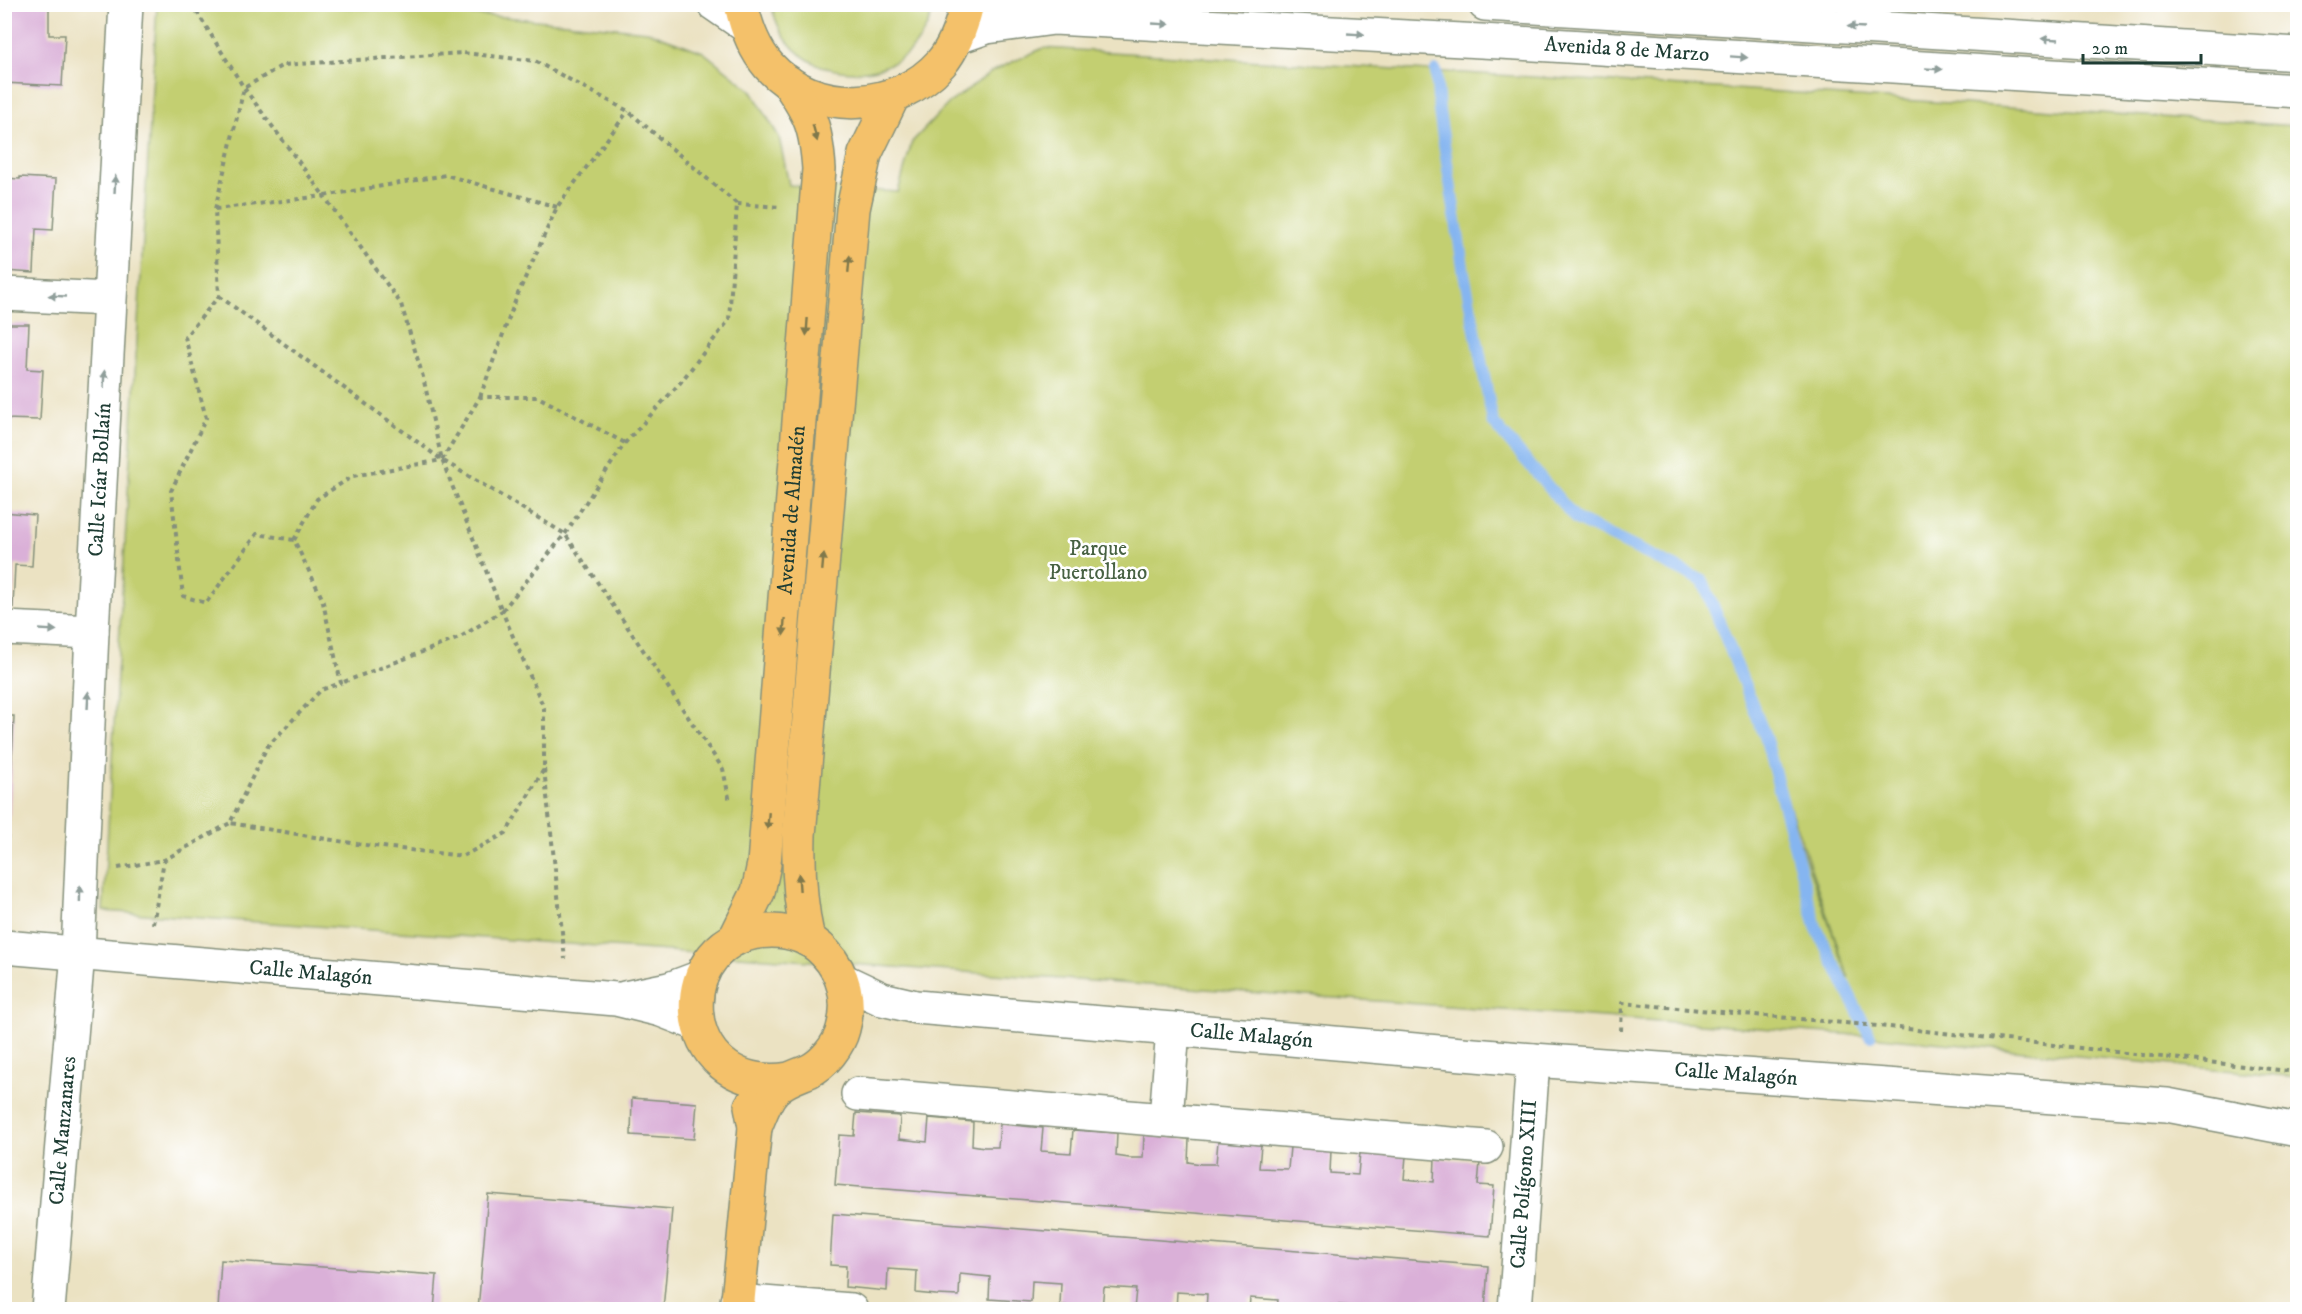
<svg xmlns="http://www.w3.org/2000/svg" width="2302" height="1314" font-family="'IM FELL DW Pica',serif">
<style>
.green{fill:#c3cf71;stroke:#718652;stroke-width:1.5;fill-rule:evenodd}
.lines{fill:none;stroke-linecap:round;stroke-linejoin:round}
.stream{stroke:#85b5f0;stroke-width:12}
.building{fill:#dab0d8}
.street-casing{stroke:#85907b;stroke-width:36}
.primary-casing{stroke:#85907b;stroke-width:36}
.path{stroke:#85907b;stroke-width:4;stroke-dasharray:4.5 4.5;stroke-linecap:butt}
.street{stroke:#fff;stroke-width:33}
.primary{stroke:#f4c16a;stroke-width:33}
.oneway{fill:#8f9e9a}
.oneway2{fill:#7f784c}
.labels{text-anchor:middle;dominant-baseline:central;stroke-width:5;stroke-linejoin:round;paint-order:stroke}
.street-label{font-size:21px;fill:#1f3d34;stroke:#fff}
.park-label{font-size:21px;fill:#486243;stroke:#fff}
</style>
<rect width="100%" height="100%" fill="#fff"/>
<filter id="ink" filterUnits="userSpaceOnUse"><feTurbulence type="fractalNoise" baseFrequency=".0167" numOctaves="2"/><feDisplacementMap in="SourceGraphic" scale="12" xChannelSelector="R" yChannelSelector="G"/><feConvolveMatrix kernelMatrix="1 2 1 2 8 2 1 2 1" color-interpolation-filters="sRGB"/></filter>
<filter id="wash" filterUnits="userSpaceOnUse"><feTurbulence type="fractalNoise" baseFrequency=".008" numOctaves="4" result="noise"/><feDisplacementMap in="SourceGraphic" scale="24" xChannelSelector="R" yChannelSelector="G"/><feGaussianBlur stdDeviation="1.35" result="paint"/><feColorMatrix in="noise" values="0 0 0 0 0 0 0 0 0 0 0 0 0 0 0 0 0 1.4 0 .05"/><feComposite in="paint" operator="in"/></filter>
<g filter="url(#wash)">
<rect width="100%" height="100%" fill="#ebe2c2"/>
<g class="green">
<path d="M157 5H304L505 17 647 31 703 52 751 90 779 137 789 185 898 192 912 142 948 104 993 71 1043 48 1766 91 2297 126V1077L1870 1036 103 911ZM1715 611 1765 736 1849 978Z"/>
<path d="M771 5 772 4 935 5C930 21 924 36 912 49 879 82 817 79 788 42 779 31 775 18 771 5Z"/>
</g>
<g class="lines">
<polyline class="stream" points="1436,71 1439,111 1464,273 1493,422 1576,519 1703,581 1765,736 1816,927 1870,1036"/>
</g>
<g id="blocks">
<g class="building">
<polygon points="11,4 49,4 49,35 65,35 62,86 4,83 4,32 9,32"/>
<polygon points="20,177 56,179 53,230 36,229 34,273 4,271 4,178 20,179"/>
<polygon points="4,324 29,324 27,369 43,370 40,420 4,419"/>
<polygon points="4,512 35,515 32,566 15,565 13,608 4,607"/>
<polygon points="4,716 14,716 8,846 4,846"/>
<polygon points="632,1098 697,1103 694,1139 631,1135"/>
<polygon points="856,1113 900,1116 899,1139 927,1142 929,1118 973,1122 972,1145 984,1147 998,1147 1000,1124 1043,1128 1041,1151 1071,1153 1073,1130 1117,1133 1116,1156 1129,1158 1143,1158 1144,1135 1189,1139 1188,1162 1201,1164 1216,1164 1218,1141 1261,1145 1259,1168 1288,1169 1290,1147 1331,1150 1330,1173 1358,1175 1360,1152 1406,1156 1404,1179 1434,1182 1435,1158 1480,1162 1478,1185 1494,1186 1490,1236 835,1185 839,1135 854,1136"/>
<polygon points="488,1194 672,1209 663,1310 478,1310"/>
<polygon points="833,1214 1488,1266 1485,1310 1352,1310 1352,1306 1321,1304 1321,1310 1277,1310 1278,1300 1250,1298 1249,1310 1206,1310 1207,1294 1177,1292 1176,1310 1134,1310 1136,1289 1104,1287 1102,1308 1082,1307 1060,1305 1061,1283 1032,1281 1031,1302 989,1299 990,1277 960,1274 959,1296 936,1295 916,1293 917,1271 888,1269 887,1291 845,1287 846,1266 830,1265"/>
<polygon points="221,1260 437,1275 434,1310 218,1310"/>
</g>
</g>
</g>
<g filter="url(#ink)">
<use href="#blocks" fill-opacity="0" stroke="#85907b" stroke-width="1.5"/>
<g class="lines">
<defs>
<g id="street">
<polyline points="714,4 746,26"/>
<polyline points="1485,4 2298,54"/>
<path id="s1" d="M958 37 987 27 1054 18 1518 43 2298 91"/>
<polyline points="4,294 109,299"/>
<polyline points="4,628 92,632"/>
<path id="s2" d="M4 947 616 999 661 1010 697 1024"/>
<path id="s3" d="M842 980 882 999 916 1007 1533 1060 2167 1105 2298 1130"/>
<polyline points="625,998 669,989 701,977"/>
<polyline points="858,1094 1486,1147"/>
<polyline points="1166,1119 1173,1029"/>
<polyline points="737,1301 851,1310"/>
<path id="s4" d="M48 1310 78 953 92 632 126 4"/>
<path id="s5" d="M1515 1310 1533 1060"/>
</g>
<g id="primary">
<path d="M741 4C746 27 754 49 769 66 814 116 898 112 941 63 955 47 962 25 967 4"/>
<path id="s6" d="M735 939 758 892 764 864 819 169C816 127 811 116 788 82"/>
<path d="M808 940C800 904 798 871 799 835L853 209 865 154 893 96"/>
<path d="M755 1127C760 1116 765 1099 774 1090 783 1080 797 1076 809 1071 824 1064 839 1045 843 1029 851 1002 844 973 825 953 812 938 791 931 772 931 665 931 672 1097 789 1079"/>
<polyline points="737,1310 755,1127 751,1106"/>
</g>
</defs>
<use href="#street" class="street-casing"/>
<use href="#primary" class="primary-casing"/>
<g class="path">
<polyline points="192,4 244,88 324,196 446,175 557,207"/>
<polyline points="737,204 781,207"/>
<polyline points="215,209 324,196 401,304 423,377 442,460 502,611 565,534 625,443 680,383 729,320 737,204 628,111 535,61 463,53 283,65 244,88 215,209 219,296 185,337 206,418 171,491 183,596 206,603 257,534 294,540 322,598 341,683 321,690 267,747 230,823 357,844 463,856 506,833 544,769 544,708 502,611 459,638 341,683"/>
<polyline points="219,296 442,460 565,534 723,769 730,802"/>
<polyline points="480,397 517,296 557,207 628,111"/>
<polyline points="294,540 317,499 353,476 442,460 480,397 538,397 625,443"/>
<polyline points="544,769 565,959"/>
<polyline points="118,868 164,860 230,823"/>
<polyline points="153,924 164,860"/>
<polyline points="1621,1031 1622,1003 1889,1027 2298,1072"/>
</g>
<use href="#street" class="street"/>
<use href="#primary" class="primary"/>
</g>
<defs><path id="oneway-solid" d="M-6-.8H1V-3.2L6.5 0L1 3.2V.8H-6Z" transform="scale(1.5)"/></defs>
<g class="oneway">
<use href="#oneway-solid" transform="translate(1161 24) rotate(3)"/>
<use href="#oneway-solid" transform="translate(1856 27) rotate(-177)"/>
<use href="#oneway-solid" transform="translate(1356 34) rotate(3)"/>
<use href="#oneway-solid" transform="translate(2050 39) rotate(-177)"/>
<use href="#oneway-solid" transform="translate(1739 57) rotate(4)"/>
<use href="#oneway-solid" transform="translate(1934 69) rotate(3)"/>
<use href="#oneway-solid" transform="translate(115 184) rotate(-87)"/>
<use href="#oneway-solid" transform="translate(57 296) rotate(-177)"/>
<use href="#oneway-solid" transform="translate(104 379) rotate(-87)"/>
<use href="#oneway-solid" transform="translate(48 630) rotate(3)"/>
<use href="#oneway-solid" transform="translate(88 700) rotate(-87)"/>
<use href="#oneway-solid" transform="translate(80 894) rotate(-89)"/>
</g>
<g class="oneway2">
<use href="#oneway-solid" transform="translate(815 133) rotate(75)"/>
<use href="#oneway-solid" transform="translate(849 264) rotate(-85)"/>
<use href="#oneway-solid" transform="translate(807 327) rotate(94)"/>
<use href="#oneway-solid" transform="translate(823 562) rotate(-85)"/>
<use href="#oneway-solid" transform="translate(784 627) rotate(94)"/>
<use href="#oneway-solid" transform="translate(768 821) rotate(95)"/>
<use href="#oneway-solid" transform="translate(799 882) rotate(-94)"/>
</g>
</g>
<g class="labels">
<g class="street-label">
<text stroke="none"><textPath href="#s1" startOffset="672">Avenida 8 de Marzo</textPath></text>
<text stroke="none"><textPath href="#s4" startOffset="832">Calle Icíar Bollaín</textPath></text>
<text stroke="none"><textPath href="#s6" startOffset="436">Avenida de Almadén</textPath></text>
<text stroke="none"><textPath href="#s2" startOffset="308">Calle Malagón</textPath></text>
<text stroke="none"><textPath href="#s3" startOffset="416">Calle Malagón</textPath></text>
<text stroke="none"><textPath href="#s3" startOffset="902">Calle Malagón</textPath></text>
<text stroke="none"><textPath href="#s4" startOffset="180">Calle Manzanares</textPath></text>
<text stroke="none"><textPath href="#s5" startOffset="126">Calle Polígono XIII</textPath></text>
</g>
<g class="park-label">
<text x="1098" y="549">Parque<tspan x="1098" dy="24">Puertollano</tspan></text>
</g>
</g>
<rect width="2302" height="1314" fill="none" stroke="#fff" stroke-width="24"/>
<path d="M2083 54v9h118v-9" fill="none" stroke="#1f3d34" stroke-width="3"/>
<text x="2092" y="54" font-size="18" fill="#1f3d34" stroke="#ffffff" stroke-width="4.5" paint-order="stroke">20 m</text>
</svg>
